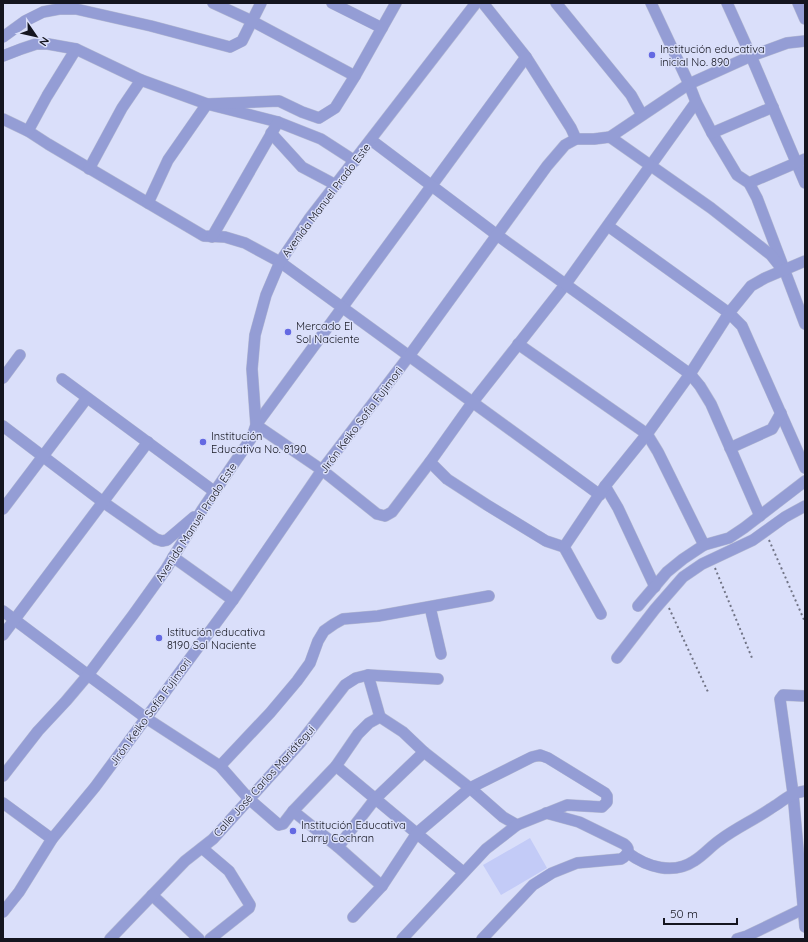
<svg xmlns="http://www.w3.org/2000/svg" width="808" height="942" font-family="Quicksand,sans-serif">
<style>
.green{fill:#c3cbf7}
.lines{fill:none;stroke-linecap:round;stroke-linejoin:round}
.minor-casing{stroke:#b6bbd3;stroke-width:12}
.path{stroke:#717486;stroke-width:2;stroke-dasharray:2 3;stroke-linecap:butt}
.minor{stroke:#949dd5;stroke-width:11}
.poi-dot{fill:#6469e2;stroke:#dadffa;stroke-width:1.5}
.labels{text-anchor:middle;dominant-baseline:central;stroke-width:3;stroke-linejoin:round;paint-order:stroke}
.poi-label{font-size:11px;fill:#14151f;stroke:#dadffa;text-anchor:start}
.street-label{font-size:11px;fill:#14151f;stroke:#dadffa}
</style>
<rect width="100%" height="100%" fill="#dadffa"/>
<polygon class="green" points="530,838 547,868 501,895 483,865"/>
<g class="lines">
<defs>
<g id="minor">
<polyline points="213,3 252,21 355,76"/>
<polyline points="332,3 382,28"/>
<polyline points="483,3 526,57 571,128 576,139"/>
<polyline points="556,3 631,95 642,115"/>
<polyline points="651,3 689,84 696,102 712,133 737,175 749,183 757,198 805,324"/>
<polyline points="727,3 751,56 805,183"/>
<polyline points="798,3 805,19"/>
<polyline points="3,37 25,21 43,12 59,9 76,9 151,26 230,47 242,41 261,3"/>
<polyline points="3,56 21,49 36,44 48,44 76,49 141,80 207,104 278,122 321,139 355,161"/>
<polyline points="526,57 256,425 322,470 377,514 385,516 392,512 430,462 472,403 565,285 696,102"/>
<polyline points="3,119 28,131 48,144 204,236 225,237 245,243 280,262 600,495"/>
<polyline points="28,131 47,96 76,49"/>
<polyline points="271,133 302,167 336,185"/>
<polyline points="712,133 773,107"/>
<polyline points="610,137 711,208 771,255 779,265"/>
<polyline points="371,140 497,235 690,374 700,386 711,404 760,516"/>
<polyline points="89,169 122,108 141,80"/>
<polyline points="749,183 805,159"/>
<polyline points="148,203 168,160 207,104 279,101 302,112 319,118 335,108 355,76 396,3"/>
<polyline points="608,226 729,313 742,326 805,468"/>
<polyline points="212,237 278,122"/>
<polyline points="518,344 647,434 658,452 704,545"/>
<polyline points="3,378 20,355"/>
<polyline points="62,379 215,492"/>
<polyline points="3,426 103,502 156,539 162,541 167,540 194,517"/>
<polyline points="730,448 772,429 781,413"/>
<polyline points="430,462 447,479 487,505 546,541 564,547 601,614"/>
<polyline points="605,486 618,508 655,587"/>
<polyline points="3,509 87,398"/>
<polyline points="564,547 605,486 647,434 690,374 729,313 751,286 765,278 805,261"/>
<polyline points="173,557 233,600"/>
<polyline points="638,606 667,572 683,559 704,545 729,538 744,528 805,481"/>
<polyline points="430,607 441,654"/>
<polyline points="3,611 88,675 146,718 220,766 249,799 279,825 283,824 293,811 336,766 358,734 369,723 380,717 403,732 424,752 470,788 503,817 517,825"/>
<polyline points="3,635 148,442"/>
<polyline points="617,658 655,609 683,577 702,564 753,540 785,517 805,506"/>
<polyline points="368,675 380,717"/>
<polyline points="805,696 783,695 780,699 793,793 805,927"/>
<polyline points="220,766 270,713 297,681 310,663 318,641 324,631 334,624 343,619 378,616 489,596"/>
<polyline points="336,766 463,872"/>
<polyline points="3,776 38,731 66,701 88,675 133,615 166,569 202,510 252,437 256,425 252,369 255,335 266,295 280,262 309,219 476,3"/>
<polyline points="3,803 52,839"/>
<polyline points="293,811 338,847 382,886"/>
<polyline points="338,847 375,799 424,752"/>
<polyline points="202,848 229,871 250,905 249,908 210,939"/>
<path d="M628 853C647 867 673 875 694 861 704 855 711 846 720 840 736 828 754 820 770 809 782 802 790 793 805 791"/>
<polyline points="152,895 199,939"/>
<polyline points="3,912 19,892 52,839 95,787 146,718 233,600 322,470 409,356 547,166 565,145 576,139 594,139 610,137 689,84 751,56 787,43 805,41"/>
<polyline points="353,917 382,886 417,833 470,788 532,757 540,755 548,758 605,793 607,796 607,802 602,807 567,805 517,825 486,849 402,939"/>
<polyline points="110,939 185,861 213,839 300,743 345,685 356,678 368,675 438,679"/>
<path d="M482 939 533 885 552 873 577 863 621 859C628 855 631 849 624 844L579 822 546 813"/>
<polyline points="737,939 747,936 805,908"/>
</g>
</defs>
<use href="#minor" class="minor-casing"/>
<g class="path">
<polyline points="769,540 805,622"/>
<polyline points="715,568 752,658"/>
<polyline points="669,608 708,692"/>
</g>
<use href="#minor" class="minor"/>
</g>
<g class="poi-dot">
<circle cx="652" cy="55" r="4"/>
<circle cx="288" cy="332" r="4"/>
<circle cx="203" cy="442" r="4"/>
<circle cx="159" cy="638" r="4"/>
<circle cx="293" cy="831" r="4"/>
</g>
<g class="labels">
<g class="poi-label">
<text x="660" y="49">Institución educativa<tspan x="660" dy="13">inicial No. 890</tspan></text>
<text x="296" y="326">Mercado El<tspan x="296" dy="13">Sol Naciente</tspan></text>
<text x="211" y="436">Institución<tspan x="211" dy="13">Educativa No. 8190</tspan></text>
<text x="167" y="632">Istitución educativa<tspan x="167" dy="13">8190 Sol Naciente</tspan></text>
<text x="301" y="825">Institución Educativa<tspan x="301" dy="13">Larry Cochran</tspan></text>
</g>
<g class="street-label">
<text transform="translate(326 200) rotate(-53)">Avenida Manuel Prado Este</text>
<text transform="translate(361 420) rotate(-53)">Jirón Keiko Sofia Fujimori</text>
<text transform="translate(196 522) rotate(-57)">Avenida Manuel Prado Este</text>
<text transform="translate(150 712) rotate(-54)">Jirón Keiko Sofia Fujimori</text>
<text transform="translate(264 781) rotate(-48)">Calle José Carlos Mariátegui</text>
</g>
</g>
<rect width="808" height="942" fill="none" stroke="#14151f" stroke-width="8"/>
<g transform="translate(36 36) rotate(124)" stroke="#dadffa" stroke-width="3" paint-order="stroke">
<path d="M0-3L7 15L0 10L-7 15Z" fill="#14151f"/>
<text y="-6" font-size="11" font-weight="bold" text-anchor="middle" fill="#14151f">N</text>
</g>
<path d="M664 918v6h73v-6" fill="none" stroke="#14151f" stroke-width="2"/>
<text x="670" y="918" font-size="12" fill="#14151f" stroke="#dadffa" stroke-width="3" paint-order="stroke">50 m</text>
</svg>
